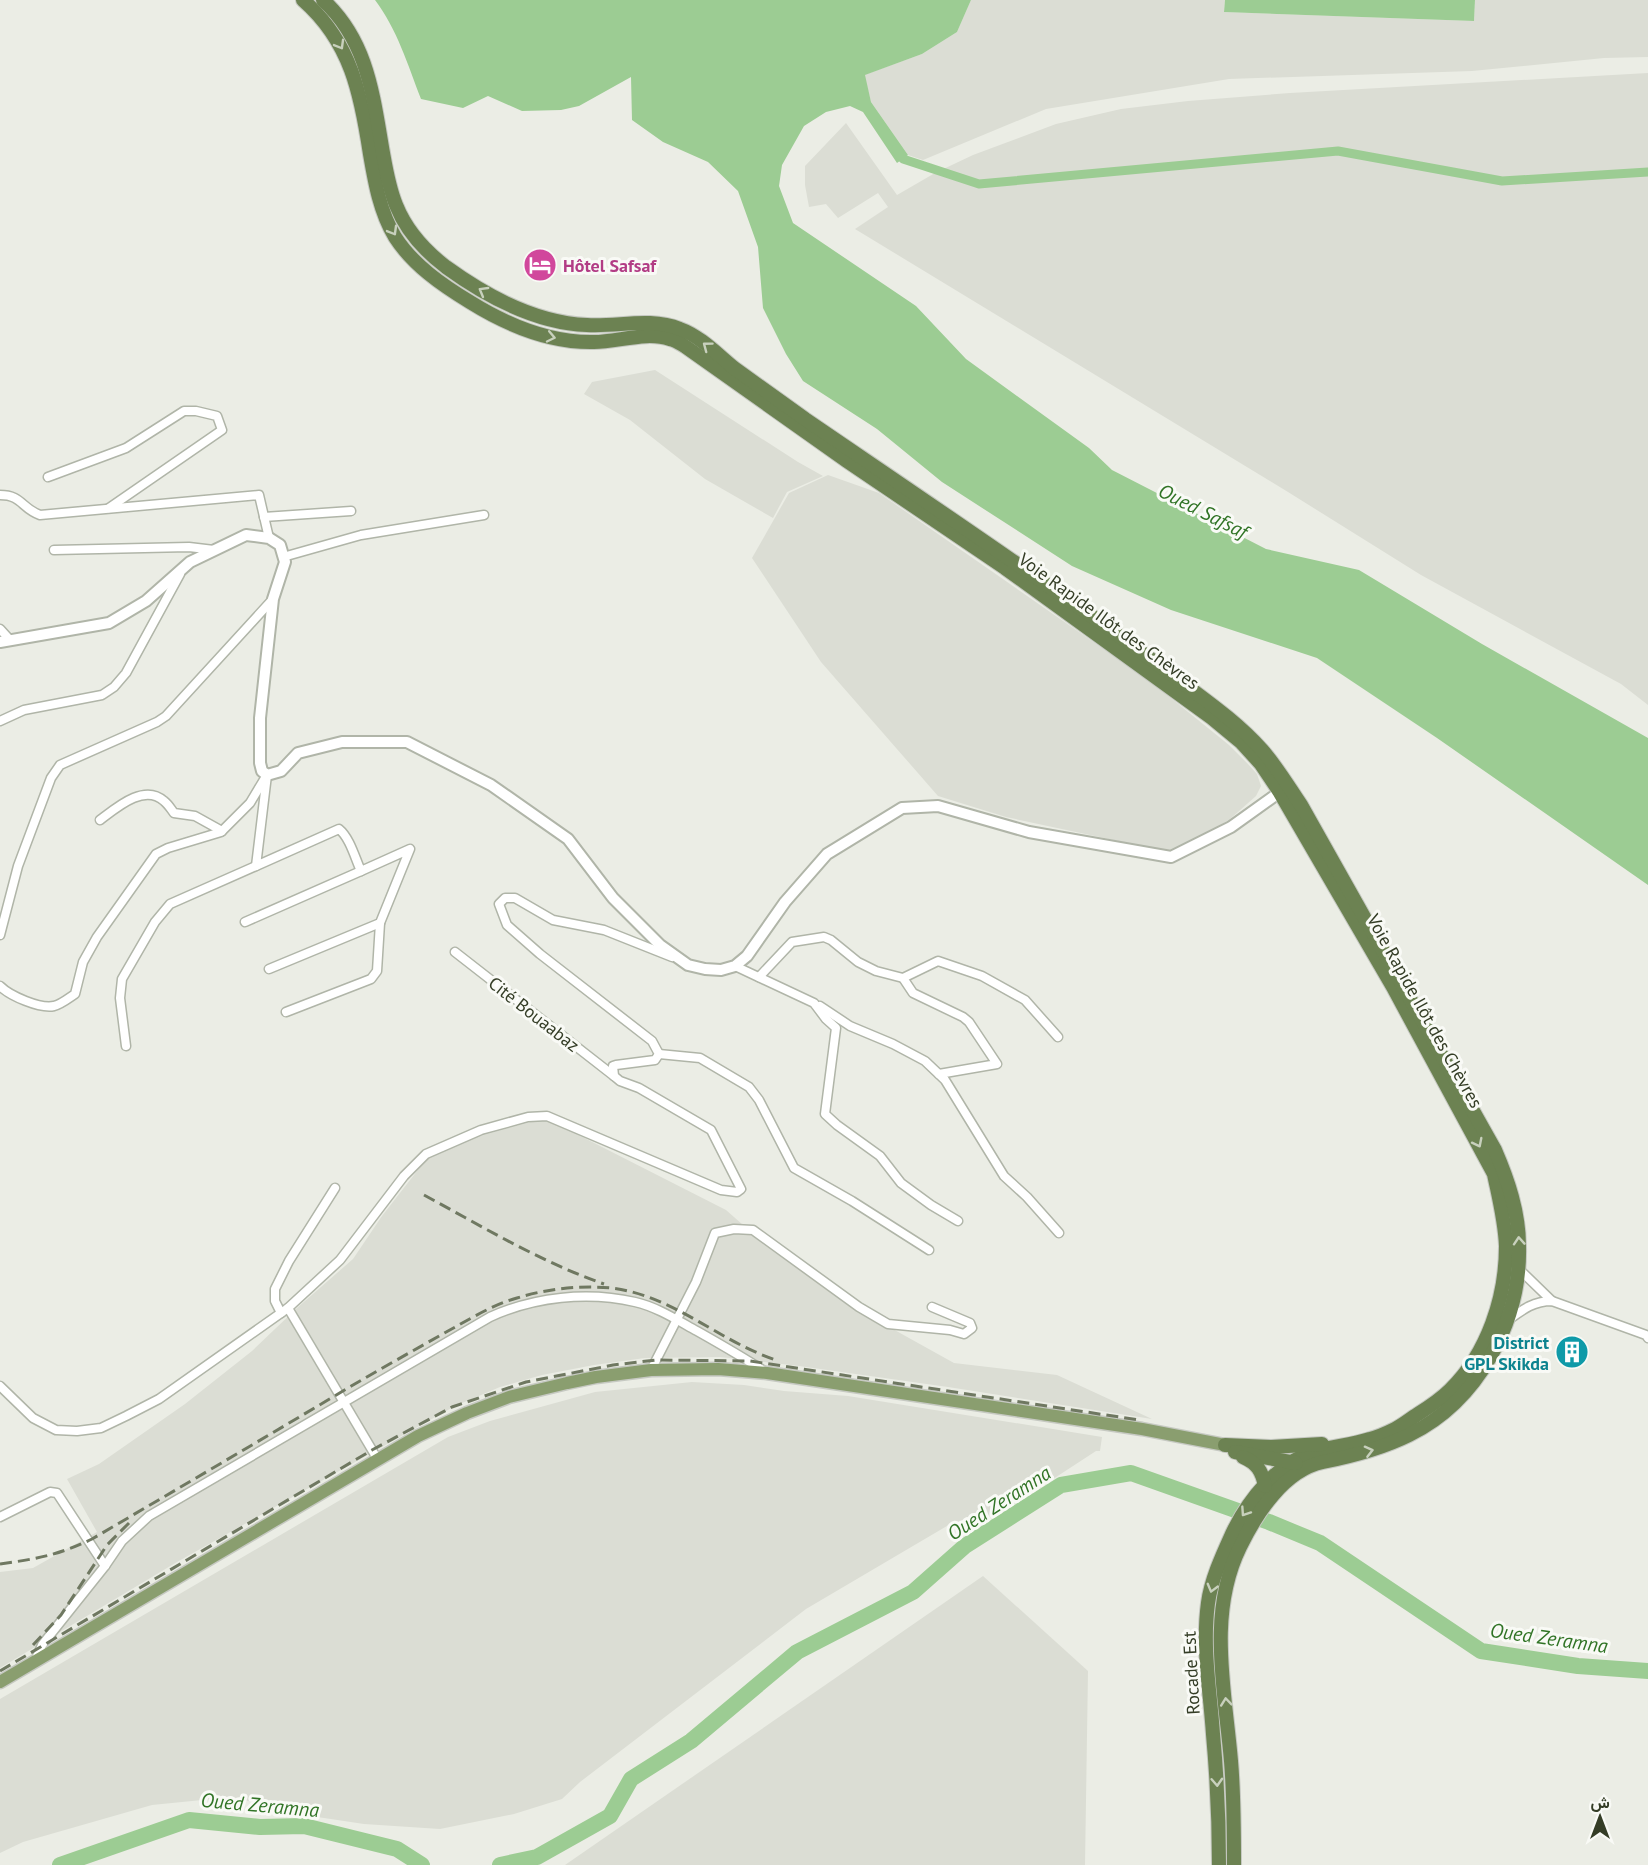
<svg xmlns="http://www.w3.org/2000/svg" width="1648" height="1865" font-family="'PT Sans',Vazirmatn,sans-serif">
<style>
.built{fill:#dbddd4}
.water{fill:#9ccc93}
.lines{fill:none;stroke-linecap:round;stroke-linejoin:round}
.canal{stroke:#9ccc93;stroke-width:9}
.river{stroke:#9ccc93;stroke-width:16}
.minor-casing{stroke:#b0b5a8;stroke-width:11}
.tertiary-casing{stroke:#b0b5a8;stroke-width:14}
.primary-casing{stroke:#c6c9c2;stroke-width:15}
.trunk-casing{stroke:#c6c9c2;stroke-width:16}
.minor{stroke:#fff;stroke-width:8}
.tertiary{stroke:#fff;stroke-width:10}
.primary{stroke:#8a9e6f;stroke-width:12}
.trunk{stroke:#6c8252;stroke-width:14}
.rail{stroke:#6f7861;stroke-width:3;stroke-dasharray:12 6;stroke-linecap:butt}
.oneway{stroke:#c8d0bd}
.labels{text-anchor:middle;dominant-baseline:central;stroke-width:6;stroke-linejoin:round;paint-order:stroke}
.hotel-label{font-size:18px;font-weight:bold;fill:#b23c85;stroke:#f9faf6;text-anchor:start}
.street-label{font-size:18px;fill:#343d26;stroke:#f9faf6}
.culture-label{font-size:18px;font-weight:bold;fill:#0d838f;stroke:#f9faf6;text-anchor:end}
.water-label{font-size:20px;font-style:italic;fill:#317426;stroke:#f9faf6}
</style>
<rect width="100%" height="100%" fill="#ebede5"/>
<g class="built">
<polygon points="971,0 1225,0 1224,12 1474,21 1475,0 1648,0 1648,57 1604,58 1472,71 1229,79 1046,109 923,160 908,155 871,102 864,75 922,54 957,32"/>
<polygon points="1648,73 1648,705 1621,684 1421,575 1288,492 855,229 888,207 878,193 838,218 826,204 809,207 805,185 805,166 846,123 897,195 935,173 973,155 1056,124 1121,109 1188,101 1290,93"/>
<polygon points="655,370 798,462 823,476 787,492 773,518 705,479 630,420 584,394 592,382"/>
<polygon points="828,475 879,493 1151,682 1229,745 1248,764 1257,774 1261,786 1256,796 1230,819 1203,836 1170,852 1006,817 938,796 821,662 752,558 789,493"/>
<polygon points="545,1118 726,1210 751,1232 864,1313 954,1363 1057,1375 1152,1419 948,1387 799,1366 720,1357 645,1358 594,1365 542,1375 500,1387 455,1406 177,1562 0,1668 0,1572 33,1568 97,1532 67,1479 99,1464 185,1404 252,1351 297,1308 353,1259 382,1216 428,1157 462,1141"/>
<polygon points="692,1382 744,1385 784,1391 848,1396 1102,1437 1100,1451 1096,1451 1050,1481 990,1515 952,1523 806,1609 580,1782 562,1799 514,1814 440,1829 364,1824 304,1815 232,1797 152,1805 23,1842 0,1853 0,1699 448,1437 490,1421 595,1392"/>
<polygon points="983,1576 1088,1671 1085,1865 565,1865"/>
</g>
<g class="water">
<path d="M375 0H971L957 32 922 54 865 75 871 102 908 155 897 163 863 112 850 106 826 112 804 126 782 165 779 186 793 223 916 306 966 359 1089 448 1112 470 1266 549 1359 570 1482 644 1648 738V885L1437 738 1317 658 1171 610 1072 566 942 482 877 429 803 381 786 354 763 308 758 247 738 191 708 162 663 142 632 120 631 77 579 106 561 110 522 111 488 96 463 108 421 99C408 65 397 29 375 0Z"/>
<polygon points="1225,0 1475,0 1474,21 1224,12"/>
</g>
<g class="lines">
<polyline class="canal" points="896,149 903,159 979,184 1338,151 1502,181 1648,172"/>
<g class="river">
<polyline points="60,1865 189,1820 260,1827 304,1826 397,1849 422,1865"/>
<polyline points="500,1865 537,1857 610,1816 631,1779 691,1741 797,1652 913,1592 965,1546 1061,1485 1131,1473 1269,1522 1320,1543 1481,1651 1578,1666 1648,1671"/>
</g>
<defs>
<g id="minor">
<polyline points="48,477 126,448 184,411 196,411 217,416 222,430 109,508"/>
<path d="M0 495C22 495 21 508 40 515L259 495 269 538"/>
<polyline points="264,517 351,511"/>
<polyline points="54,550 189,547 214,550"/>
<polyline points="283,557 361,535 484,515"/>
<polyline points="0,629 10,640"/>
<polyline points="0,721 24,710 102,695 114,687 126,673 180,574"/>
<path d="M267 775 256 866 339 829C350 838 355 858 361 871L410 849 380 923 269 969"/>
<path d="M100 820C116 808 144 783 164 801 168 804 171 809 174 813L195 816 222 831"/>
<polyline points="245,922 361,871"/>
<polyline points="0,935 18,866 51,778 60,765 157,722 166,716 273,599"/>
<polyline points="455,952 614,1076"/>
<polyline points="735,966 814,1003 826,1019 836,1028 825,1114 837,1125 880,1156 901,1183 931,1205 958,1221"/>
<polyline points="759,977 792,942 824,937 831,940 858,962 876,971 903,978 913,993 963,1017 969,1022 997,1064 939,1074"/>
<polyline points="903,978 938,961 982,976 1025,1000 1058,1037"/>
<path d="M0 986C10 996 40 1009 54 1006 60 1005 69 998 75 994L83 962 97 937 156 854 168 848 221 832 250 803 265 778"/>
<polyline points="820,1006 850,1026 893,1044 925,1061 945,1080 1004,1176 1027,1197 1059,1233"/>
<polyline points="286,1012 371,979 377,971 380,923"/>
<polyline points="126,1046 120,998 122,979 155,922 170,904 256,866"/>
<polyline points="659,1054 700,1058 749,1087 759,1100 794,1168 852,1201 929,1250"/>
<polyline points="1519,1269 1552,1301"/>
<polyline points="288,1308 378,1460"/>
<polyline points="281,1313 275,1301 275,1289 289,1261 335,1188"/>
<path d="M1507 1321C1522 1310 1533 1301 1552 1301L1646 1335 1648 1338"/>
<polyline points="651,1370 696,1282 715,1233 734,1229 753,1230 859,1307 888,1324 950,1330 964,1334 972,1328 970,1323 932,1307"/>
<polyline points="0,1386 33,1418 56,1430 77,1431 101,1428 126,1416 159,1399 288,1308 340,1260 404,1176 426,1154 481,1130 528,1117 547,1116 721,1190 737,1192 741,1189 711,1130 639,1088 620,1081 614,1076 613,1066 616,1065 655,1060 659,1054 652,1041 540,954 507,925 499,904 505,898 515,898 553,920 604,930 672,957"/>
<polyline points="0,1517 50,1492 57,1493 105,1566"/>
<path d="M35 1661 42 1645 105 1566 122 1541 149 1516 490 1317C534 1297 587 1291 635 1302 657 1307 677 1320 697 1331 720 1344 743 1357 764 1371"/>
</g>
<polyline id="tertiary" points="0,642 109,623 146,601 190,562 246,535 269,538 280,545 285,562 273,599 260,718 260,763 262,771 267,775 281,771 298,753 342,742 407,742 491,785 568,839 613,898 660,945 688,965 705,969 721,970 735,966 747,956 785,902 827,854 902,808 938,806 1029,832 1171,857 1231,827 1284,789"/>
<polyline id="primary" points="0,1682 418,1436 467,1413 509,1397 567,1383 596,1377 651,1370 718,1369 767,1373 1142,1429 1225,1445"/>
<g id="trunk">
<path d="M303 0C351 42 361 94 370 154 375 183 380 212 395 237 413 265 442 285 470 302 507 325 549 343 594 342 618 342 646 331 670 339 676 340 681 344 686 347L847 461 1005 568 1212 718 1241 742 1261 764 1279 791 1393 987 1494 1174C1499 1198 1505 1221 1506 1246 1506 1297 1488 1353 1450 1390 1441 1399 1429 1407 1418 1414 1410 1419 1403 1425 1395 1429 1387 1433 1378 1437 1370 1439 1352 1445 1334 1446 1316 1451 1278 1462 1248 1500 1232 1534 1222 1556 1211 1580 1208 1603 1202 1647 1210 1690 1213 1734 1217 1778 1219 1821 1219 1865"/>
<path d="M323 0C368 41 373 96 383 153 386 170 389 188 396 205 406 230 425 251 446 267 486 296 536 323 587 325 619 327 649 317 680 329 700 336 718 355 734 368 758 385 781 402 805 419 890 477 976 535 1060 594 1101 622 1140 651 1180 681 1208 702 1238 723 1262 750 1277 767 1288 786 1301 805L1495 1150C1508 1180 1519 1212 1519 1246 1521 1322 1478 1401 1409 1435 1381 1449 1353 1456 1323 1462 1284 1470 1256 1514 1240 1547 1207 1614 1225 1690 1231 1761 1234 1796 1234 1830 1234 1865"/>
<polyline points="1225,1445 1271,1447 1322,1444"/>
<polyline points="1235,1452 1296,1463"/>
<path d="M1243 1457C1257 1463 1262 1471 1265 1486"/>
</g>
</defs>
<use href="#minor" class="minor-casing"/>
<use href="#tertiary" class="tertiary-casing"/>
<use href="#primary" class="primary-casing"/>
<use href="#trunk" class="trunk-casing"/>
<use href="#minor" class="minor"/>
<use href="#tertiary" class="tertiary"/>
<use href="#primary" class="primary"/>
<use href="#trunk" class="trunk"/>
<g class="rail">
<path d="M424 1195C483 1227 541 1262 604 1284"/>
<path d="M0 1564C36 1559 59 1555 92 1539 179 1488 266 1437 353 1385 384 1367 416 1349 448 1331 470 1319 492 1305 517 1298 546 1289 580 1285 611 1288 673 1295 718 1341 776 1360"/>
<polyline points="33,1645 61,1615 107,1545 129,1523"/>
<polyline points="0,1671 372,1450 452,1407 526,1382 613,1365 656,1360 750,1361 1139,1420"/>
</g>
</g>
<defs><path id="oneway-chevron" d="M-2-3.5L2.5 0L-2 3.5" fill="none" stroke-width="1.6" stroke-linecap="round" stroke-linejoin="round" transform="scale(1.5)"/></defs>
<g class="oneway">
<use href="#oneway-chevron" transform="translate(340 45) rotate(60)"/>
<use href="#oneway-chevron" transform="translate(393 231) rotate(60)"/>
<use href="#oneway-chevron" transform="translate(483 291) rotate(-150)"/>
<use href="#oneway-chevron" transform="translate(551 337) rotate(12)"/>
<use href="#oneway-chevron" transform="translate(707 346) rotate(-143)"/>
<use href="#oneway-chevron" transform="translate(1478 1143) rotate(63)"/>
<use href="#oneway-chevron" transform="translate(1519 1241) rotate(-94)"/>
<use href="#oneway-chevron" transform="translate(1369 1451) rotate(-14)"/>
<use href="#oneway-chevron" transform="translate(1245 1512) rotate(124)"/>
<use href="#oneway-chevron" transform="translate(1212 1588) rotate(105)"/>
<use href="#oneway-chevron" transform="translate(1226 1702) rotate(-96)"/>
<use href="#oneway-chevron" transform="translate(1217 1782) rotate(87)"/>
</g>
<defs>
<symbol id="hotel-disc" viewBox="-11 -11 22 22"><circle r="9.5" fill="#d1479c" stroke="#f9faf6"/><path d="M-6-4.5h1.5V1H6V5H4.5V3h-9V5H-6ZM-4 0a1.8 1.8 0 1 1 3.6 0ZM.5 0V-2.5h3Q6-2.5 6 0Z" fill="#fff"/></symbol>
<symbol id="building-disc" viewBox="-11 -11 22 22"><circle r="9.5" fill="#0f9aa8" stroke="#f9faf6"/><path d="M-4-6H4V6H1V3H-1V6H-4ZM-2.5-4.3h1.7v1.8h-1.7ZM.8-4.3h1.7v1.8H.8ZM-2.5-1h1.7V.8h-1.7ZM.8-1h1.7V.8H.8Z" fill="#fff"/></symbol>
</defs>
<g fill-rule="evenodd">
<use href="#hotel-disc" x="521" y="246" width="38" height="38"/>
<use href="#building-disc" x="1553" y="1333" width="38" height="38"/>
</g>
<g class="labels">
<g class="hotel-label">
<text x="563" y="265">Hôtel Safsaf</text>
</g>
<g class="street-label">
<text transform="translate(1109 621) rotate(36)">Voie Rapide Ilôt des Chèvres</text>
<text transform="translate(1425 1011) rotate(61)">Voie Rapide Ilôt des Chèvres</text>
<text transform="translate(534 1014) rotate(38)">Cité Bouaabaz</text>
<text transform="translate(1191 1673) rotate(-93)">Rocade Est</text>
</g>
<g class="culture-label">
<text x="1549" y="1342">District<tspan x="1549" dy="21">GPL Skikda</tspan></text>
</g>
<g class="water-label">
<text transform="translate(1203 511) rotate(27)">Oued Safsaf</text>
<text transform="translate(999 1503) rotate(-33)">Oued Zeramna</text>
<text transform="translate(1549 1638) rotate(8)">Oued Zeramna</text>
<text transform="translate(260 1805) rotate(5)">Oued Zeramna</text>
</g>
</g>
<g transform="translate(1600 1817)" stroke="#f9faf6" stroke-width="4.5" paint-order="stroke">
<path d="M0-4.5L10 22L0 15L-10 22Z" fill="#343d26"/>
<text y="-9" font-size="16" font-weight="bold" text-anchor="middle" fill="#343d26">ش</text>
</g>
</svg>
